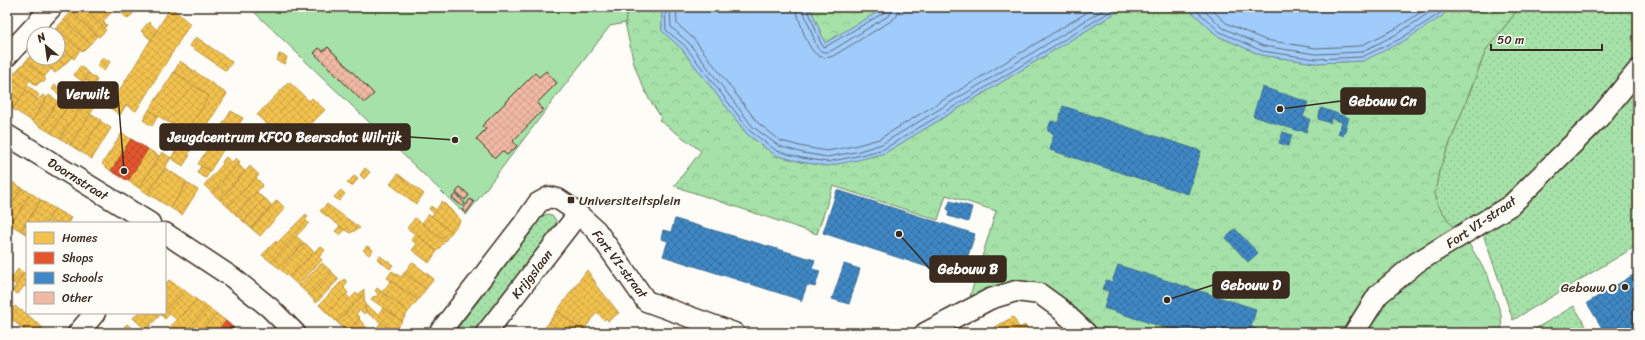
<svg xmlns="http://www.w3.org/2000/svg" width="1645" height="340" font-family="Sriracha,sans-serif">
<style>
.green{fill:url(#green-dots);stroke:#708663}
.forest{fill:url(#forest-crowns);stroke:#708663}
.pitch{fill:#a5e1a8;stroke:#708663}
.water{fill:#9fccfa;stroke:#778ba2}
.homes{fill:url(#homes-cross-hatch);stroke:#bb9440}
.shops{fill:url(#shops-cross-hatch);stroke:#b14a29}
.schools{fill:url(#schools-cross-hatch);stroke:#3e6c93}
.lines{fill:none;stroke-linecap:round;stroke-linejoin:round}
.shore{stroke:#636b76;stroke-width:1}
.building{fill:url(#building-cross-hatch);stroke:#3b2a1e}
.minor-casing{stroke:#3b2a1e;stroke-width:23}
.minor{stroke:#fdfcf7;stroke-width:20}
.poi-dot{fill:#3b2a1e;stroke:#fdfcf7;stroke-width:1.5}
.labels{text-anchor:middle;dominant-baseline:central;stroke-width:4;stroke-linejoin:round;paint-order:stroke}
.street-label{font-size:13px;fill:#3b2a1e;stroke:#fdfcf7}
.poi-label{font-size:13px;fill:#3b2a1e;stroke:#fdfcf7;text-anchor:start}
.leader{fill:none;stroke:#3b2a1e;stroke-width:1.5}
.callout-dot{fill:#3b2a1e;stroke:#fdfcf7;stroke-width:1.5}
.callout{fill:#3b2a1e;stroke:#3b2a1e;stroke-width:1.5}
.callout-label{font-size:14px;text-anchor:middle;font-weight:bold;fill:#fff}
</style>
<defs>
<pattern id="green-dots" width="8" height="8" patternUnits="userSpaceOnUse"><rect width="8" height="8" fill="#a5e1a8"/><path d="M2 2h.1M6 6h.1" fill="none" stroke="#8fc190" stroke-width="1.8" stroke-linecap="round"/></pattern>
<pattern id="forest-crowns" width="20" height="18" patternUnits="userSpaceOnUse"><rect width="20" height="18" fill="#a5e1a8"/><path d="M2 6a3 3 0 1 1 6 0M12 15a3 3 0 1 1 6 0" fill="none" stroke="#8fc190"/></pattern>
<pattern id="homes-cross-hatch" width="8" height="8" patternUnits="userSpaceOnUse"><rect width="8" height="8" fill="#f2c14e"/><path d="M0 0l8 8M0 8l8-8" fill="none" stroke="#d0a644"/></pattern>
<pattern id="shops-cross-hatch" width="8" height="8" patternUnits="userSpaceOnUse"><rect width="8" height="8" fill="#e4572e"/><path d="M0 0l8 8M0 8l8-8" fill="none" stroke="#ba4827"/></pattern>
<pattern id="schools-cross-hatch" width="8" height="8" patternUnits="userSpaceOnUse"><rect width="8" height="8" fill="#3f88c5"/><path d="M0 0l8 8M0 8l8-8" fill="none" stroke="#366f9f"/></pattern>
<pattern id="building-cross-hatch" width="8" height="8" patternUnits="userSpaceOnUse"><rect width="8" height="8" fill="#efb9a3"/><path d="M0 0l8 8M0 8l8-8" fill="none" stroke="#ce9f8c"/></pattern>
</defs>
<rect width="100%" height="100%" fill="#fdfcf7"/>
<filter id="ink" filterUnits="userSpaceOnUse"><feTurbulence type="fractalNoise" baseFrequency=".025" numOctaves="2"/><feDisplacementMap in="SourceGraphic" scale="8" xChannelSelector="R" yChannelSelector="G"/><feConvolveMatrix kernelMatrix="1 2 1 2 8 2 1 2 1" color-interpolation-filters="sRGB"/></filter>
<g filter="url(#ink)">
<g class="green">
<polygon points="1520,7 1638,7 1638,70 1511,205 1453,227 1437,204 1435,192 1439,171 1486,50"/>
<polygon points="1638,87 1638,245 1513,320 1483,234 1526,203 1604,125"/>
<polygon points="547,214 552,215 556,220 555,227 475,333 454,333 541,217"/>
<polygon points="1574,306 1590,333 1528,333"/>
</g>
<g class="forest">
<polygon points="626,7 662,7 662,31 682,49 747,134 775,155 801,162 827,166 885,153 1125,7 1187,7 1218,36 1261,55 1315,63 1363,61 1441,17 1450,7 1520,7 1486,50 1439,171 1435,192 1437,204 1453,227 1469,244 1488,276 1501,314 1502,333 1098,333 1065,302 1045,287 1026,281 1003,284 983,294 970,296 996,211 946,195 938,220 833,186 817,234 674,186 701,151 659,120 661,117 649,99 640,80 634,64 625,23"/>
<polygon points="810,7 886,7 825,43"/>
</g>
<polygon class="pitch" points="249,7 628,7 625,23 610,26 466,215"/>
<g class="water">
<polygon points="662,7 810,7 825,43 886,7 1125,7 885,153 858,160 827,166 801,162 775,155 747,134 682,49 662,31"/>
<polygon points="1187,7 1450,7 1441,17 1402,42 1363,61 1315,63 1261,55 1218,36"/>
</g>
<g class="homes">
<polygon points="76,7 82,7 106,30 99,37 71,12"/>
<polygon points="82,7 99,7 108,16 103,21 107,25 104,28"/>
<polygon points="99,7 115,7 116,8 108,16"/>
<polygon points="115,7 133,7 136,10 128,19"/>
<polygon points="171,7 190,24 136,111 126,105 120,115 109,107"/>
<polygon points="71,12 97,36 90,44 64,20"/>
<polygon points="64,20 90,44 82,52 56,28"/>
<polygon points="149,22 157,30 151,40 141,31"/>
<polygon points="56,28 80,50 74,59 58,45 58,34 51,34"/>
<polygon points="196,37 232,62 226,71 190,46"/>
<polygon points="58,45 72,57 64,65 56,58 58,58"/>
<polygon points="33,53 34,58 39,58 51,69 44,77 26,61"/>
<polygon points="279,54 287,57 285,64 277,61"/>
<polygon points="103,57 110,62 104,71 97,66"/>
<polygon points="39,58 56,58 64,65 55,73"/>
<polygon points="26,61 46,79 43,83 41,81 36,86 18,69"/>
<polygon points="180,61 227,94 188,154 190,155 183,166 171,158 209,96 174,72"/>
<polygon points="80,66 89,73 83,82 74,75"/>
<polygon points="18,69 30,80 27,84 39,95 36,99 11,77"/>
<polygon points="174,72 209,96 178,147 164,139 172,125 149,110"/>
<polygon points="89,73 97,80 94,85 85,80"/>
<polygon points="11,77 26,90 19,100 7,89 7,81"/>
<polygon points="289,82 309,101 312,98 325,110 289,146 257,115"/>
<polygon points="55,85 64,92 61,96 52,89"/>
<polygon points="7,89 19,100 13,109 7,105"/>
<polygon points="26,90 37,100 43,95 47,98 32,121 13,109"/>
<polygon points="49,95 58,101 41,127 32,121"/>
<polygon points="61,97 70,103 51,133 41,127"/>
<polygon points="73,97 83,104 60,138 51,133"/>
<polygon points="88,100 96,105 70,145 60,138 79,109 81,111"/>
<polygon points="149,110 158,116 152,126 143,120"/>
<polygon points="231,111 243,118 210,171 198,164"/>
<polygon points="90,114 101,120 81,152 70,145"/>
<polygon points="100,121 111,128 92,159 81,152"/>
<polygon points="122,133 131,139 111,171 102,164"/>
<polygon points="148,149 159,156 139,188 128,181"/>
<polygon points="162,152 171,158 148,194 139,188"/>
<polygon points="226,157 232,162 236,158 240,162 212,193 204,185 223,164 222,162"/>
<polygon points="238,164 245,171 220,200 212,193"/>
<polygon points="201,166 210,171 206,178 197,173"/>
<polygon points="250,166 259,175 228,207 220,200"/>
<polygon points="165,168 187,182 171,208 148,194"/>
<polygon points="365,168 370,172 364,179 360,175"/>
<polygon points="398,174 424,194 416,204 390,184"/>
<polygon points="354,176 358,179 352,186 347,183"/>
<polygon points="256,178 263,185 236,215 228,207"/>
<polygon points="12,182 22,188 11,205 7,202 7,190"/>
<polygon points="187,183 198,190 182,215 171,208"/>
<polygon points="22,188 31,193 12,224 9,223 11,219 7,217 7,211"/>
<polygon points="341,190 345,194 339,201 334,197"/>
<polygon points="257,192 264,199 244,222 236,215"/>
<polygon points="31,193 41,200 21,231 11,225"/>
<polygon points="265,198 272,206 251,228 244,222"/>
<polygon points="41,200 55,209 46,223 27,223 27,235 21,231"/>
<polygon points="277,200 285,208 260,236 251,228"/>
<polygon points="442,201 461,220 452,232 431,216 434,213 429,209 431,206 436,210"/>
<polygon points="327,204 360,228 350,233 345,230 320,211"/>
<polygon points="55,209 71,218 68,223 46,223"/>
<polygon points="306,214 308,217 305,220 309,223 271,262 262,255 276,241 277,243"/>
<polygon points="429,214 452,232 445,241 422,223"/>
<polygon points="415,218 445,241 437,251 407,228"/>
<polygon points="340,226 345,230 340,235 335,231"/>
<polygon points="415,234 437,251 429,263 412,250 417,244 411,240"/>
<polygon points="296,236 304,243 279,268 271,262"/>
<polygon points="305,243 314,252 289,277 279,268"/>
<polygon points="320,246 325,250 319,257 322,260 298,285 289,277"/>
<polygon points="367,246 373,250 369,255 363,250"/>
<polygon points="380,256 393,265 390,269 377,259"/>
<polygon points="412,262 434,279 426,289 404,273"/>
<polygon points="322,263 332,272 309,295 299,286"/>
<polygon points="18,269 24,273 16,285 10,281"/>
<polygon points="587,270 596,283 595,284 602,293 603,293 619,313 608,321 606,318 604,320 597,312 583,331 557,311"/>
<polygon points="392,271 401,277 404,273 426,289 418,300 387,278"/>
<polygon points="332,272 339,279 316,303 309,295"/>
<polygon points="24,273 27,274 27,287 24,286 18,294 12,291"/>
<polygon points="344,279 347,282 344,288 348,293 327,313 319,305"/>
<polygon points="169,280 185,291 165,310 165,284"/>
<polygon points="391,281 418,300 408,312 382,292"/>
<polygon points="377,288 408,312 402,321 371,299 374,296 376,297 378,294 375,291"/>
<polygon points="364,289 364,294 337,322 327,313 346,294 350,299 356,293 358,295"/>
<polygon points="185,291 197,300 177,320 170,314 165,319 161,315 165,313 165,310"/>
<polygon points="364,294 366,312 364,314 360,310 356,314 360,318 346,332 337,322"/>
<polygon points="197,300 208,307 184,333 164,333"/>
<polygon points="365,305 378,314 383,308 402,321 394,332 366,312"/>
<polygon points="15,306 21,311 22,310 43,328 39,333 27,333 7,315"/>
<polygon points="208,307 217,314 199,333 184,333"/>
<polygon points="557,311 583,331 582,333 563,333 549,322"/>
<polygon points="138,313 162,313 146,330 133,318"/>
<polygon points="217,314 226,321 215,333 199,333"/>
<polygon points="1013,317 1022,333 998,333 995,327"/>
<polygon points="359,319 368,329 363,333 347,333 346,332"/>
<polygon points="381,322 394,332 393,333 373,333"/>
<polygon points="549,322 563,333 541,333"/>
<polygon points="127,324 137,333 118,333"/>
<polygon points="1025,325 1029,333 1022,333 1019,328"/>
</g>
<g class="shops">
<polygon points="131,139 148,149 128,181 111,171"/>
<polygon points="226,321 234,328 230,333 215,333"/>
</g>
<g class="schools">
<polygon points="1262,87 1308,102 1303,117 1310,119 1306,132 1299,130 1299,131 1253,116"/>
<polygon points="1063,106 1201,151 1188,194 1050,150 1054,134 1048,131 1049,126 1051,121 1058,123"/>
<polygon points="1321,108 1349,118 1343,136 1338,134 1342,122 1331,118 1330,123 1318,119"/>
<polygon points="1283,132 1292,135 1288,146 1279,143"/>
<polygon points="837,190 975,234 967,259 969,260 965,273 963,272 961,278 823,233"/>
<polygon points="950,201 972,207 968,222 948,216 949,210 947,209"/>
<polygon points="675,219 815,260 812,269 820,271 815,287 807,285 801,302 801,300 663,256 668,241 661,239 663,230 671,232"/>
<polygon points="1235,229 1258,253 1248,262 1226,238"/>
<polygon points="844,264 860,269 849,304 832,299"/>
<polygon points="1118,265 1256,309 1251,327 1259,330 1258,333 1181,333 1104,308 1109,291 1102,289 1104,285 1106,280 1112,282"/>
<polygon points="1638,272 1638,333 1605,333 1587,303"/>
</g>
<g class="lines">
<g class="shore">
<polyline points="665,7 666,30 685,46 750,131 777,151 802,158 827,162 857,156 884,149 1118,7"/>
<polyline points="670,7 671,27 689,43 753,127 779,146 803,153 827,157 856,152 882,144 1108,7"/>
<polyline points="676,7 677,24 694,39 758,123 781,141 804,147 827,151 854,146 879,139 1096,7"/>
<path d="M796 7 797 13C803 29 810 66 833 56L891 21 897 16 899 7"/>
<path d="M802 7 817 47C820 52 825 53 831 51L888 16 892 12 893 7"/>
<polyline points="807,7 821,44 825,47 885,12 887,7"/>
<polyline points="1193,7 1220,32 1262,51 1316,59 1362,57 1400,39 1439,14 1445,7"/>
<polyline points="1200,7 1223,28 1263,46 1316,54 1361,52 1397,34 1438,7"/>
<polyline points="1209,7 1226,23 1265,40 1316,48 1360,46 1395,29 1429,7"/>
</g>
</g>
<g class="building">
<polygon points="328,47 374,94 364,103 314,53 319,48 323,51"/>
<polygon points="546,71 557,83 537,103 543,110 513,141 517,146 507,155 502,151 495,158 476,139 486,129 482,126 535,73 539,77"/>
<polygon points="460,187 469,195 465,200 456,193"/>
<polygon points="455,194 465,203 462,206 452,198"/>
<polygon points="470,199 474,202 466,213 462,210"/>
</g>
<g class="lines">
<defs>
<g id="minor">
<polyline points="7,56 52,7"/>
<polyline points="7,135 150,223"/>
<polyline points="165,233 233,278 270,308 295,333"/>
<polyline points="78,333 95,313"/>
<polyline points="439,333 524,223 538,203 549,197 558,199 570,207 596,230 646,301 734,333"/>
<polyline points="486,333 578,214"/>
<polyline points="925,333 990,299 1016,291 1040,294 1058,307 1086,333"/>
<polyline points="1354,333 1378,295 1416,263 1511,205 1598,119 1638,70"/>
</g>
</defs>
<use href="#minor" class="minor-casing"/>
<use href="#minor" class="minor"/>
</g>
</g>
<g class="poi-dot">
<rect x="567" y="196" width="8" height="8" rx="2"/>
<circle cx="1625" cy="287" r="4"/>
</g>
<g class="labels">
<g class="street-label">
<text transform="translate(78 179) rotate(32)">Doornstraat</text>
<text transform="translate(1481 222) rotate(-34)">Fort VI-straat</text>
<text transform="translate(620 264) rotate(53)">Fort VI-straat</text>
<text transform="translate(532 274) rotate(-52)">Krijgslaan</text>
</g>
<g class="poi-label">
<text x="579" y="200">Universiteitsplein</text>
<text x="1617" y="287" text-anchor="end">Gebouw O</text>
</g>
</g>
<path class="leader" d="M124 171L118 95M1280 109L1341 101M455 140L410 137M899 234L930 269M1167 300L1213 285"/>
<g class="callout-dot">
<circle cx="124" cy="171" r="4"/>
<circle cx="1280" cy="109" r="4"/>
<circle cx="455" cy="140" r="4"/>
<circle cx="899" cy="234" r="4"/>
<circle cx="1167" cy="300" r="4"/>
</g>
<g class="callout">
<rect x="58" y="82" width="60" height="26" rx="4"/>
<rect x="1341" y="88" width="84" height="26" rx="4"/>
<rect x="160" y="124" width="250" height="26" rx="4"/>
<rect x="930" y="256" width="76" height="26" rx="4"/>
<rect x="1213" y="272" width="76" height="26" rx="4"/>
</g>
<g class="callout-label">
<text x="88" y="99">Verwilt</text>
<text x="1383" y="106">Gebouw Cn</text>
<text x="285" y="142">Jeugdcentrum KFCO Beerschot Wilrijk</text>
<text x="968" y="274">Gebouw B</text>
<text x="1251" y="290">Gebouw D</text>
</g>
<rect width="1645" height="340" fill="none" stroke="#fdfcf7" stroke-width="24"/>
<rect x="12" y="12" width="1621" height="316" fill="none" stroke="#3b2a1e" stroke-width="1.5" filter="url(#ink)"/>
<rect x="26" y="222" width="140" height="92" fill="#fdfcf7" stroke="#afa8a0"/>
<rect x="34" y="232" width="20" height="12" fill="#f2c14e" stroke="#afa8a0"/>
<text x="62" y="242" font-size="12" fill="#3b2a1e">Homes</text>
<rect x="34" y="252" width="20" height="12" fill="#e4572e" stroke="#afa8a0"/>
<text x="62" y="262" font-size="12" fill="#3b2a1e">Shops</text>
<rect x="34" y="272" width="20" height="12" fill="#3f88c5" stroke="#afa8a0"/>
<text x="62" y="282" font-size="12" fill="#3b2a1e">Schools</text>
<rect x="34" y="292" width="20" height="12" fill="#efb9a3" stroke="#afa8a0"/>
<text x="62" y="302" font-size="12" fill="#3b2a1e">Other</text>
<g transform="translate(46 46) rotate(331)"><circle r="19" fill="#fdfcf7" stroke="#afa8a0"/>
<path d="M0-3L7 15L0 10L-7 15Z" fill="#3b2a1e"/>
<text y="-6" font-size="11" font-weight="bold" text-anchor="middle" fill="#3b2a1e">N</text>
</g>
<path d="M1491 44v6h111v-6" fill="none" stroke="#3b2a1e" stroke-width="2"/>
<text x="1497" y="44" font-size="12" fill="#3b2a1e" stroke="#fdfcf7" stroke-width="3" paint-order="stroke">50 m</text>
</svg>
